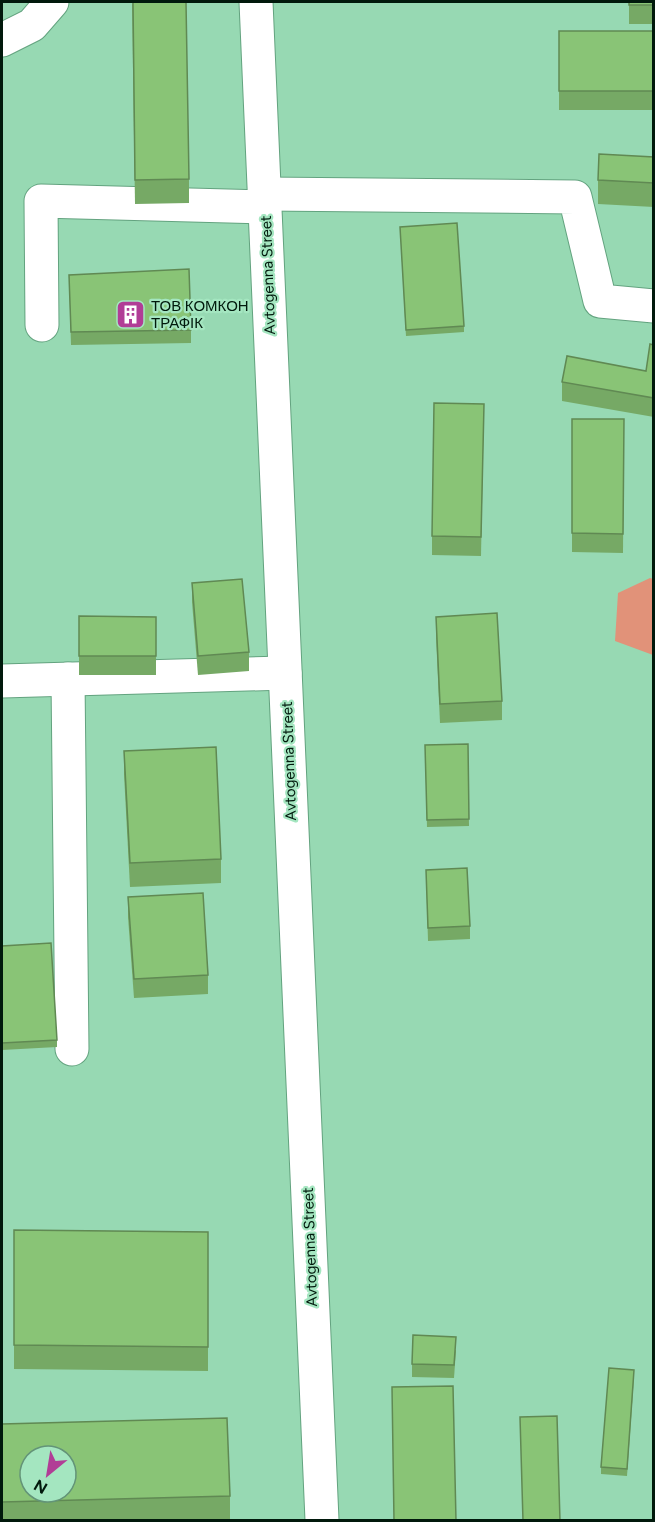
<svg xmlns="http://www.w3.org/2000/svg" width="655" height="1522" font-family="Figtree,sans-serif">
<style>
.green{fill:#e19279}
.lines{fill:none;stroke-linecap:round;stroke-linejoin:round}
.minor-casing{stroke:#63a37f;stroke-width:35}
.minor{stroke:#fff;stroke-width:33}
.wall{fill:#76a965}
.building{fill:#89c476;stroke:#608953;stroke-width:1.5;fill-rule:evenodd}
.labels{text-anchor:middle;dominant-baseline:central;stroke-width:4.5;stroke-linejoin:round;paint-order:stroke}
.street-label{font-size:15px;fill:#01190c;stroke:#a4e6c0}
.poi-label{font-size:15px;fill:#01190c;stroke:#a4e6c0;text-anchor:start}
</style>
<rect width="100%" height="100%" fill="#97d9b3"/>
<polygon class="green" points="650,578 653,579 653,655 615,641 618,593"/>
<g class="lines">
<defs>
<g id="minor">
<polyline points="256,2 322,1520"/>
<polyline points="2,40 32,25 52,2"/>
<polyline points="264,194 575,197 600,301 654,306"/>
<polyline points="42,325 41,201 265,207"/>
<polyline points="68,679 72,1049"/>
<polyline points="2,681 285,673"/>
</g>
</defs>
<use href="#minor" class="minor-casing"/>
<use href="#minor" class="minor"/>
</g>
<g class="wall">
<polygon points="132,2 189,179 189,203 135,204"/>
<rect x="629" y="2" width="25" height="22"/>
<rect x="559" y="31" width="95" height="79"/>
<polygon points="654,157 654,207 598,204 598,180"/>
<polygon points="400,227 464,326 464,332 406,336"/>
<polygon points="69,275 191,330 191,343 71,345"/>
<polygon points="654,345 654,417 562,401 562,382 646,371"/>
<polygon points="484,404 481,556 432,555 432,536"/>
<polygon points="572,419 624,419 623,553 572,552"/>
<polygon points="192,583 249,652 249,671 198,675 192,602"/>
<polygon points="79,616 156,617 156,675 79,675"/>
<polygon points="436,617 502,701 502,720 440,723 436,636"/>
<polygon points="468,744 469,826 427,827 425,745"/>
<polygon points="124,751 221,859 221,883 130,887 124,774"/>
<polygon points="426,870 470,926 470,939 428,941"/>
<polygon points="128,897 208,975 208,994 134,998 128,917"/>
<polygon points="2,946 57,1040 57,1047 2,1050"/>
<polygon points="14,1230 208,1232 208,1371 14,1369"/>
<polygon points="456,1350 454,1378 412,1377 412,1364"/>
<polygon points="634,1377 627,1476 601,1474 601,1467"/>
<polygon points="2,1424 230,1496 230,1520 2,1521"/>
</g>
<g class="building">
<polygon points="133,2 186,2 189,179 135,180"/>
<rect x="629" y="2" width="25" height="3"/>
<rect x="559" y="31" width="95" height="60"/>
<polygon points="599,154 654,157 654,183 598,180"/>
<polygon points="457,223 464,326 406,330 400,227"/>
<polygon points="189,269 191,330 71,332 69,275"/>
<polygon points="650,344 654,345 654,398 562,382 567,356 646,371"/>
<polygon points="434,403 484,404 481,537 432,536"/>
<polygon points="572,419 624,419 623,534 572,533"/>
<polygon points="242,579 249,652 198,656 192,583"/>
<polygon points="497,613 502,701 440,704 436,617"/>
<polygon points="79,616 156,617 156,656 79,656"/>
<polygon points="468,744 469,819 427,820 425,745"/>
<polygon points="216,747 221,859 130,863 124,751"/>
<polygon points="467,868 470,926 428,928 426,870"/>
<polygon points="203,893 208,975 134,979 128,897"/>
<polygon points="51,943 57,1040 2,1043 2,946"/>
<polygon points="14,1230 208,1232 208,1347 14,1345"/>
<polygon points="413,1335 456,1337 454,1365 412,1364"/>
<polygon points="609,1368 634,1370 627,1469 601,1467"/>
<polygon points="453,1386 456,1521 394,1521 392,1387"/>
<polygon points="557,1416 560,1521 523,1521 520,1417"/>
<path d="M227 1418 230 1496 2 1502V1424ZM30 1456H66V1492H30Z"/>
</g>
<defs>
<symbol id="building-square" viewBox="-11 -11 22 22"><rect x="-9" y="-9" width="18" height="18" rx="4" fill="#b13d96" stroke="#a4e6c0"/><path d="M-4-6H4V6H1V3H-1V6H-4ZM-2.5-4.3h1.7v1.8h-1.7ZM.8-4.3h1.7v1.8H.8ZM-2.5-1h1.7V.8h-1.7ZM.8-1h1.7V.8H.8Z" fill="#fff"/></symbol>
</defs>
<g fill-rule="evenodd">
<use href="#building-square" x="114" y="298" width="33" height="33"/>
</g>
<g class="labels">
<g class="street-label">
<text transform="translate(268 275) rotate(-92)">Avtogenna Street</text>
<text transform="translate(289 761) rotate(-92)">Avtogenna Street</text>
<text transform="translate(310 1247) rotate(-92)">Avtogenna Street</text>
</g>
<g class="poi-label">
<text x="151" y="306">ТОВ КОМКОН<tspan x="151" dy="17">ТРАФІК</tspan></text>
</g>
</g>
<rect width="655" height="1522" fill="none" stroke="#01190c" stroke-width="6"/>
<g transform="translate(48 1474) rotate(210)"><circle r="28" fill="#a4e6c0" stroke="#639478" stroke-width="1.5"/>
<path d="M0-4.5L10 22L0 15L-10 22Z" fill="#b13d96"/>
<text y="-9" font-size="16" font-weight="bold" text-anchor="middle" fill="#01190c">N</text>
</g>
</svg>
